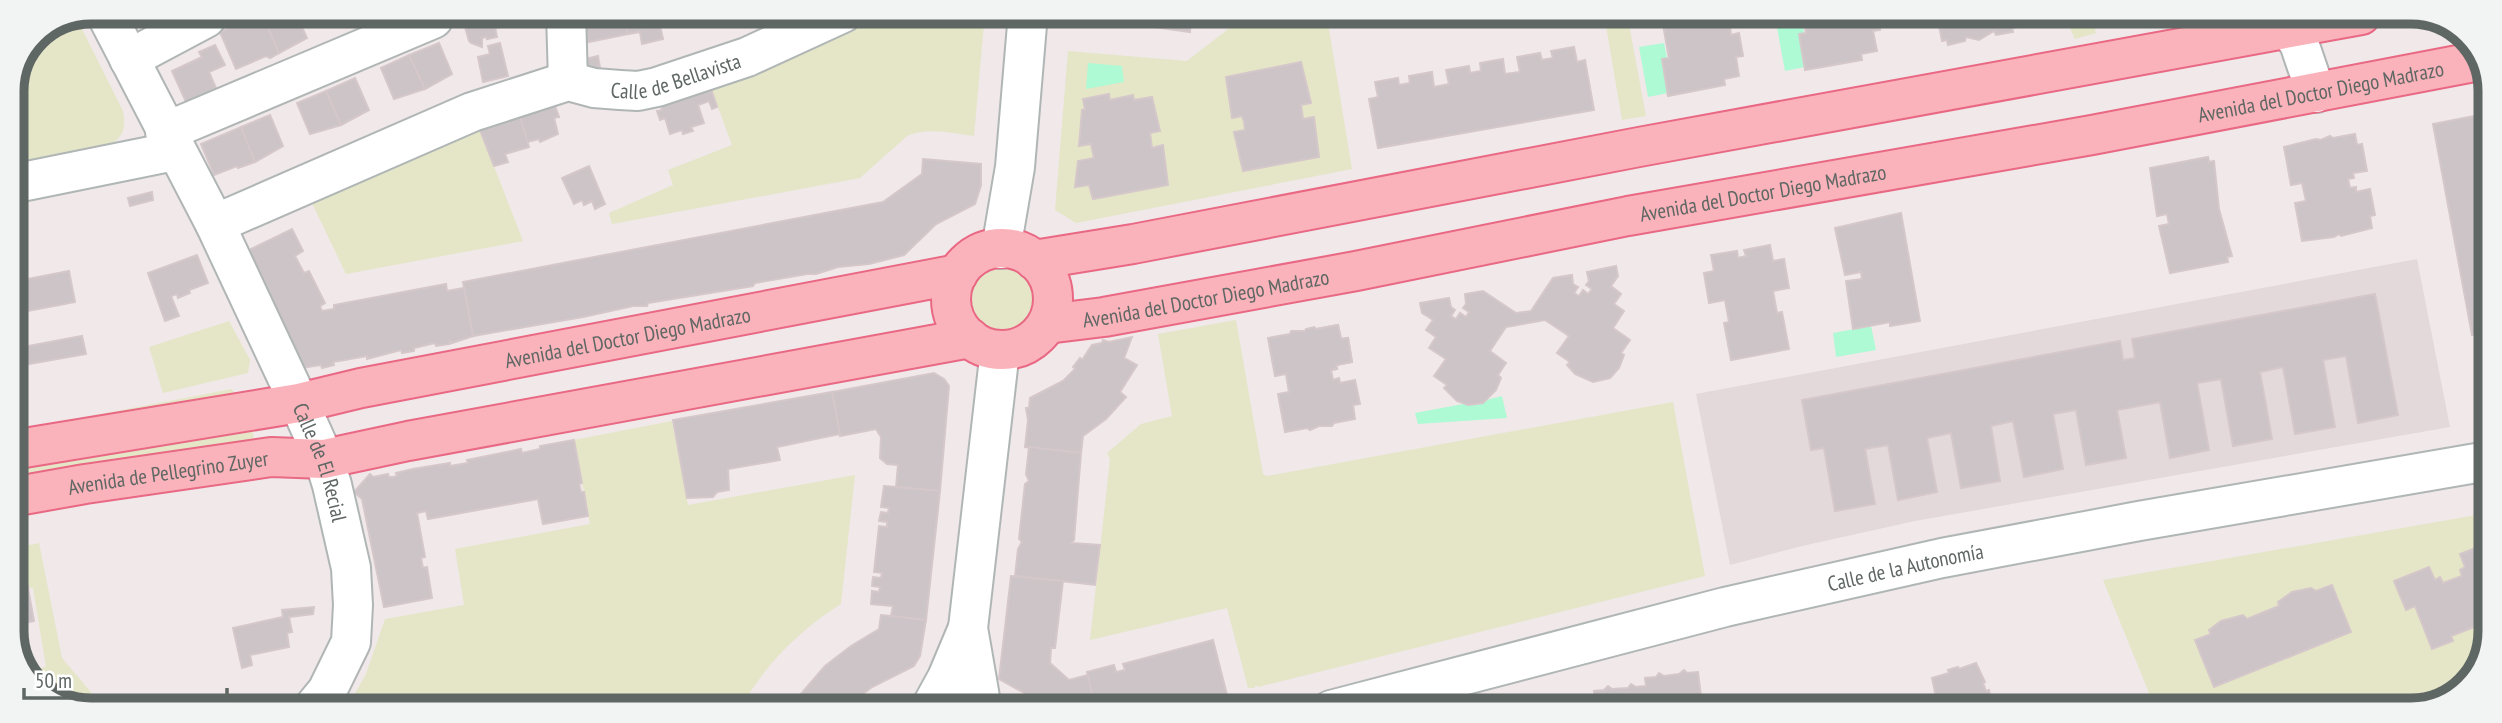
<svg xmlns="http://www.w3.org/2000/svg" width="2502" height="723" font-family="'PT Sans Narrow',sans-serif">
<style>
.education{fill:#e3d9da}
.green{fill:#e4e6c7}
.water{fill:#aefad4}
.building{fill:#ccc4c6;stroke:#d5c7ca;stroke-width:2}
.lines{fill:none;stroke-linecap:round;stroke-linejoin:round}
.minor-casing{stroke:#b0b6b5;stroke-width:42}
.major-casing{stroke:#e96884;stroke-width:42}
.minor{stroke:#fff;stroke-width:38}
.major{stroke:#fab3ba;stroke-width:38}
.labels{text-anchor:middle;dominant-baseline:central;stroke-width:5;stroke-linejoin:round;paint-order:stroke}
.street-label{font-size:21px;fill:#5f6764;stroke:#fff}
.rim{fill:none;stroke:#5f6764;stroke-width:9}
</style>
<rect width="100%" height="100%" fill="#f0e8e9"/>
<polygon class="education" points="2417,259 2450,427 1915,521 1802,546 1730,565 1696,394"/>
<g class="green">
<path d="M859 13H985L974 136C952 133 927 127 907 136L860 178 612 224 609 213 673 185 668 170 732 145 708 80Z"/>
<polygon points="1236,14 1340,14 1327,17 1352,169 1076,223 1055,210 1068,51 1187,61 1236,23"/>
<polygon points="1604,14 1627,14 1646,116 1622,120"/>
<polygon points="2063,14 2090,14 2096,33 2075,39"/>
<path d="M77 19 123 111C126 127 124 135 111 145L12 164V92L36 35Z"/>
<polygon points="478,125 523,241 346,274 311,201"/>
<circle cx="1003" cy="298" r="33"/>
<polygon points="1236,320 1263,474 1267,476 1673,402 1705,576 1258,687 1256,685 1254,688 1248,688 1227,608 1090,640 1110,459 1107,453 1141,424 1172,416 1158,334"/>
<polygon points="229,321 250,360 248,373 163,393 149,347"/>
<polygon points="232,389 234,394 12,431"/>
<path d="M672 421 688 505 855 475 841 604C798 631 766 664 741 707L347 708 366 674 385 619 464 605 455 549 590 524 574 440Z"/>
<polygon points="252,428 254,439 12,479 12,470"/>
<polygon points="2488,513 2487,651 2459,694 2411,711 2187,710 2183,702 2156,710 2103,580"/>
<polygon points="39,543 62,658 95,697 81,708 72,708 32,683 26,671 46,667 33,588 28,588 20,547"/>
</g>
<g class="water">
<polygon points="1801,18 1804,33 1799,35 1805,67 1785,71 1776,22"/>
<polygon points="1664,43 1667,58 1662,59 1668,93 1648,97 1639,47"/>
<polygon points="1088,63 1122,66 1124,82 1086,89"/>
<polygon points="1871,326 1876,350 1836,357 1833,333"/>
<polygon points="1502,396 1507,418 1418,424 1415,413 1463,404 1478,405 1490,399"/>
<polygon points="2305,695 2312,711 2267,711"/>
</g>
<g class="building">
<polygon points="265,12 310,12 312,18 300,23 307,38 279,53 262,14"/>
<polygon points="328,13 343,13 342,17 336,20 331,18"/>
<polygon points="461,13 492,13 497,37 487,39 486,37 482,38 482,47 471,43 469,41"/>
<polygon points="492,13 553,13 542,16 545,24 531,27 529,19 496,28"/>
<polygon points="578,13 623,13 628,34 584,43"/>
<polygon points="623,13 657,13 663,39 642,44 640,32 628,34"/>
<polygon points="668,13 676,13 678,18 669,20"/>
<polygon points="1105,13 1191,13 1190,32 1133,24 1133,27 1104,25"/>
<polygon points="262,14 279,53 270,58 266,56 236,69 220,32"/>
<polygon points="1653,14 1736,14 1737,24 1730,25 1731,35 1739,33 1743,56 1736,57 1739,76 1724,79 1725,85 1668,96 1662,59 1669,58 1663,25 1656,27"/>
<polygon points="1809,14 1877,14 1880,30 1873,31 1877,51 1861,54 1862,60 1805,70 1799,34 1806,33 1804,22 1816,20 1815,14"/>
<polygon points="1937,14 2015,14 2018,27 2012,28 2013,32 1996,35 1994,31 1979,40 1966,37 1965,41 1948,45 1947,40 1942,41"/>
<polygon points="439,43 452,74 425,89 409,55"/>
<polygon points="500,43 508,76 483,82 478,57 490,54 488,46"/>
<polygon points="215,45 225,65 209,72 216,88 215,93 208,96 204,94 186,102 172,71 202,57 199,52"/>
<polygon points="1574,47 1577,62 1585,60 1594,110 1378,148 1369,99 1378,97 1375,82 1398,78 1399,85 1410,83 1409,76 1432,72 1434,87 1449,84 1446,70 1469,66 1470,73 1481,71 1480,63 1503,59 1505,74 1520,72 1517,57 1540,53 1542,60 1553,58 1551,51"/>
<polygon points="409,55 425,89 394,99 381,68"/>
<polygon points="598,56 602,80 577,61"/>
<polygon points="1301,62 1311,103 1301,105 1303,119 1314,117 1319,157 1243,171 1234,132 1245,130 1244,122 1242,116 1232,118 1226,77"/>
<polygon points="355,78 369,110 341,125 326,91"/>
<polygon points="708,80 717,107 712,109 709,101 698,105 704,123 691,127 693,131 683,134 682,130 670,134 665,118 660,120 657,111 662,110 661,106"/>
<polygon points="326,91 341,125 310,134 297,103"/>
<polygon points="1109,94 1110,100 1133,95 1134,100 1152,97 1160,131 1150,133 1152,148 1163,145 1168,185 1093,199 1089,185 1075,187 1078,161 1094,158 1091,144 1079,146 1082,110 1085,109 1083,99"/>
<polygon points="554,103 559,117 554,118 558,134 540,142 539,139 527,142 519,113"/>
<polygon points="519,113 529,147 505,154 508,162 494,166 478,125"/>
<polygon points="270,115 283,146 255,162 241,127"/>
<polygon points="2480,115 2489,163 2488,332 2472,335 2433,124"/>
<polygon points="241,127 255,162 238,168 237,166 214,175 201,144"/>
<polygon points="2355,134 2357,145 2362,144 2367,171 2353,173 2354,178 2348,179 2350,188 2356,187 2356,192 2370,189 2375,215 2370,216 2372,228 2341,236 2339,234 2334,237 2302,241 2295,203 2306,201 2302,183 2291,185 2284,147 2316,139 2321,140 2330,136 2333,138"/>
<polygon points="2208,157 2209,162 2214,161 2219,209 2232,256 2227,257 2228,262 2170,273 2159,226 2169,224 2167,214 2157,216 2150,168"/>
<polygon points="923,159 981,164 981,185 975,204 936,224 904,255 869,264 838,267 816,274 807,274 755,283 753,286 648,303 647,306 633,306 583,317 473,336 463,282 883,202 922,174"/>
<polygon points="589,166 605,204 595,209 592,201 584,205 582,200 574,204 562,178"/>
<polygon points="152,192 153,200 130,206 128,198"/>
<polygon points="1901,213 1920,321 1890,326 1890,322 1853,329 1846,281 1862,279 1861,272 1845,275 1835,228"/>
<polygon points="292,229 303,251 295,256 304,273 309,271 325,303 320,306 322,311 334,309 334,305 446,284 447,291 464,288 473,336 452,343 450,341 450,344 436,346 435,343 414,348 414,351 402,353 401,350 367,359 367,356 333,362 334,365 322,368 321,365 301,368 241,254"/>
<polygon points="1770,245 1773,261 1784,259 1789,288 1773,291 1777,313 1782,312 1789,349 1731,360 1724,323 1729,322 1725,300 1709,303 1704,273 1714,271 1711,255 1737,251 1738,258 1746,256 1744,250"/>
<polygon points="197,255 208,283 189,290 190,293 178,298 177,294 171,296 179,316 165,321 148,273"/>
<polygon points="1616,266 1618,276 1611,286 1621,294 1614,304 1624,311 1613,328 1630,340 1621,353 1624,355 1619,368 1610,378 1593,382 1575,374 1567,365 1570,362 1557,353 1569,336 1545,320 1506,327 1490,351 1506,363 1498,375 1501,378 1496,390 1483,403 1468,405 1457,401 1444,388 1447,385 1434,376 1446,359 1429,348 1436,337 1426,330 1433,320 1422,313 1420,303 1449,298 1451,307 1455,310 1451,316 1456,319 1460,313 1466,317 1469,312 1463,308 1466,304 1465,294 1483,291 1516,313 1531,311 1553,278 1572,275 1573,284 1578,287 1574,293 1579,296 1583,290 1588,294 1592,289 1586,285 1589,281 1587,272"/>
<polygon points="69,271 75,302 12,314 12,282"/>
<polygon points="2375,294 2398,415 2358,423 2346,356 2323,360 2335,427 2295,434 2283,367 2260,372 2272,439 2233,446 2221,379 2197,383 2209,450 2170,458 2160,402 2117,410 2126,458 2086,465 2076,410 2053,414 2063,469 2024,477 2013,421 1991,426 2000,481 1961,488 1951,433 1927,438 1937,492 1898,500 1888,445 1865,449 1875,504 1835,511 1824,448 1811,450 1802,400 2120,341 2123,360 2135,358 2132,339"/>
<polygon points="1338,325 1341,339 1348,338 1352,362 1336,365 1337,369 1331,370 1329,357 1343,355 1342,346 1336,347 1334,334 1319,337 1319,334 1313,335 1312,330"/>
<polygon points="1338,325 1341,339 1348,338 1352,362 1336,365 1337,369 1331,370 1333,380 1339,378 1340,383 1355,380 1360,404 1353,405 1355,419 1334,423 1332,426 1319,426 1310,430 1307,428 1285,432 1278,394 1289,392 1286,374 1275,376 1268,338 1290,334 1291,331 1305,331 1306,329 1314,327 1316,329"/>
<polygon points="82,336 86,354 12,367 12,349"/>
<polygon points="1132,337 1124,358 1137,365 1120,392 1126,397 1106,419 1083,436 1081,453 1025,447 1028,420 1026,408 1029,408 1030,398 1063,381 1075,369 1073,367 1080,358 1082,360 1092,345 1102,343 1103,340 1109,342"/>
<polygon points="934,373 944,379 949,386 940,491 896,487 898,465 887,464 880,458 881,437 876,429 840,436 832,392"/>
<polygon points="832,392 840,434 777,447 780,460 728,469 729,490 717,492 713,497 687,498 673,420"/>
<polygon points="574,440 582,483 579,484 581,492 584,492 588,516 543,524 538,499 428,519 426,511 417,513 425,557 421,558 423,568 427,567 432,598 384,607 362,499 354,492 370,474 373,477 388,474 389,477 393,477 397,476 396,473 413,469 450,463 450,466 468,463 467,460 521,449 522,453 540,449 540,446"/>
<polygon points="1029,447 1081,453 1074,540 1071,543 1100,545 1095,585 1015,576 1018,549 1022,542 1019,539 1025,484 1029,481 1026,474"/>
<polygon points="884,486 940,491 926,620 891,616 893,606 871,604 872,591 879,592 880,587 872,586 873,577 881,578 882,573 874,572 879,526 887,527 887,522 879,521 881,512 888,513 889,508 881,507"/>
<polygon points="19,540 34,621 15,625 12,609 12,541"/>
<polygon points="2488,543 2487,622 2451,636 2453,641 2432,649 2415,606 2406,610 2394,581 2429,567 2435,580 2440,577 2443,583 2462,576 2460,570 2465,567 2460,554"/>
<polygon points="1011,576 1063,581 1055,648 1051,648 1050,663 1069,680 1088,675 1096,709 1044,709 1026,694 999,679"/>
<polygon points="2332,585 2351,632 2214,687 2195,640 2211,634 2209,630 2221,621 2243,615 2247,619 2279,606 2278,602 2292,592 2311,588 2316,591"/>
<polygon points="314,607 313,614 289,617 292,632 287,633 289,647 250,655 252,665 242,668 233,628 283,617 282,610"/>
<polygon points="881,615 926,620 920,656 914,666 872,687 844,709 788,709 825,666 851,646 879,629"/>
<polygon points="1213,640 1227,695 1169,709 1096,709 1087,672 1114,665 1116,672 1125,670 1123,664"/>
<polygon points="1976,663 1985,682 1983,683 1986,691 1989,690 1992,708 1995,708 1996,710 1931,710 1929,706 1941,702 1939,696 1936,697 1932,678 1949,673 1948,670 1958,667 1959,669"/>
<polygon points="1684,670 1687,673 1698,672 1702,704 1691,706 1688,710 1683,707 1667,708 1667,710 1543,710 1542,705 1553,704 1557,700 1560,703 1576,701 1578,698 1584,701 1595,700 1594,691 1604,690 1608,686 1612,689 1628,688 1631,684 1636,687 1646,686 1645,678 1656,677 1659,673 1664,676 1679,674"/>
</g>
<g class="lines">
<defs>
<g id="minor">
<path id="s1" d="M105 12 215 224 299 403 324 459 332 485 351 568 353 605 351 642 327 691 313 708"/>
<polyline points="566,13 568,81"/>
<polyline points="2282,15 2287,27 2299,43 2316,93"/>
<polyline points="129,59 206,18"/>
<polyline points="165,132 433,19"/>
<polyline points="12,184 175,151"/>
<path id="s2" d="M215 224 472 112 568 81 594 88 620 90 638 91 657 87 747 57 843 13"/>
<polyline points="1001,249 1015,167 1028,13"/>
<polyline points="930,709 947,678 968,628"/>
<polyline points="982,709 968,628 1000,350"/>
<path id="s3" d="M1331 710 1725 607 1942 558 2139 521 2488 461"/>
</g>
<g id="major">
<circle cx="1002" cy="299" r="51"/>
<polyline points="1034,260 1133,244 1639,147 2361,15"/>
<path id="s4" d="M1047 324 1104 317 1356 271 1628 216 2092 135 2479 61"/>
<path id="s5" d="M12 450 299 403 361 388 958 274"/>
<path id="s6" d="M12 497 85 484 271 457 324 459 408 441 970 338"/>
</g>
</defs>
<use href="#minor" class="minor-casing"/>
<use href="#major" class="major-casing"/>
<use href="#minor" class="minor"/>
<use href="#major" class="major"/>
</g>
<g class="labels">
<g class="street-label">
<text stroke="none"><textPath href="#s2" startOffset="492">Calle de Bellavista</textPath></text>
<text stroke="none"><textPath href="#s4" startOffset="1295">Avenida del Doctor Diego Madrazo</textPath></text>
<text stroke="none"><textPath href="#s4" startOffset="728">Avenida del Doctor Diego Madrazo</textPath></text>
<text stroke="none"><textPath href="#s4" startOffset="161">Avenida del Doctor Diego Madrazo</textPath></text>
<text stroke="none"><textPath href="#s5" startOffset="626">Avenida del Doctor Diego Madrazo</textPath></text>
<text stroke="none"><textPath href="#s1" startOffset="500">Calle de El Recial</textPath></text>
<text stroke="none"><textPath href="#s6" startOffset="158">Avenida de Pellegrino Zuyer</textPath></text>
<text stroke="none"><textPath href="#s3" startOffset="592">Calle de la Autonomía</textPath></text>
</g>
</g>
<path d="M0 0H2502V723H0ZM91 24H2411A67 67 0 0 1 2478 91V631A67 67 0 0 1 2411 698H91A67 67 0 0 1 24 631V91A67 67 0 0 1 91 24Z" fill="#f2f3f3" fill-rule="evenodd"/>
<path class="rim" d="M91 24H2411A67 67 0 0 1 2478 91V631A67 67 0 0 1 2411 698H91A67 67 0 0 1 24 631V91A67 67 0 0 1 91 24Z"/>
<path d="M24 688v10h203v-10" fill="none" stroke="#5f6764" stroke-width="3.5"/>
<text x="35" y="688" font-size="21" fill="#5f6764" stroke="#ffffff" stroke-width="5" paint-order="stroke">50 m</text>
</svg>
